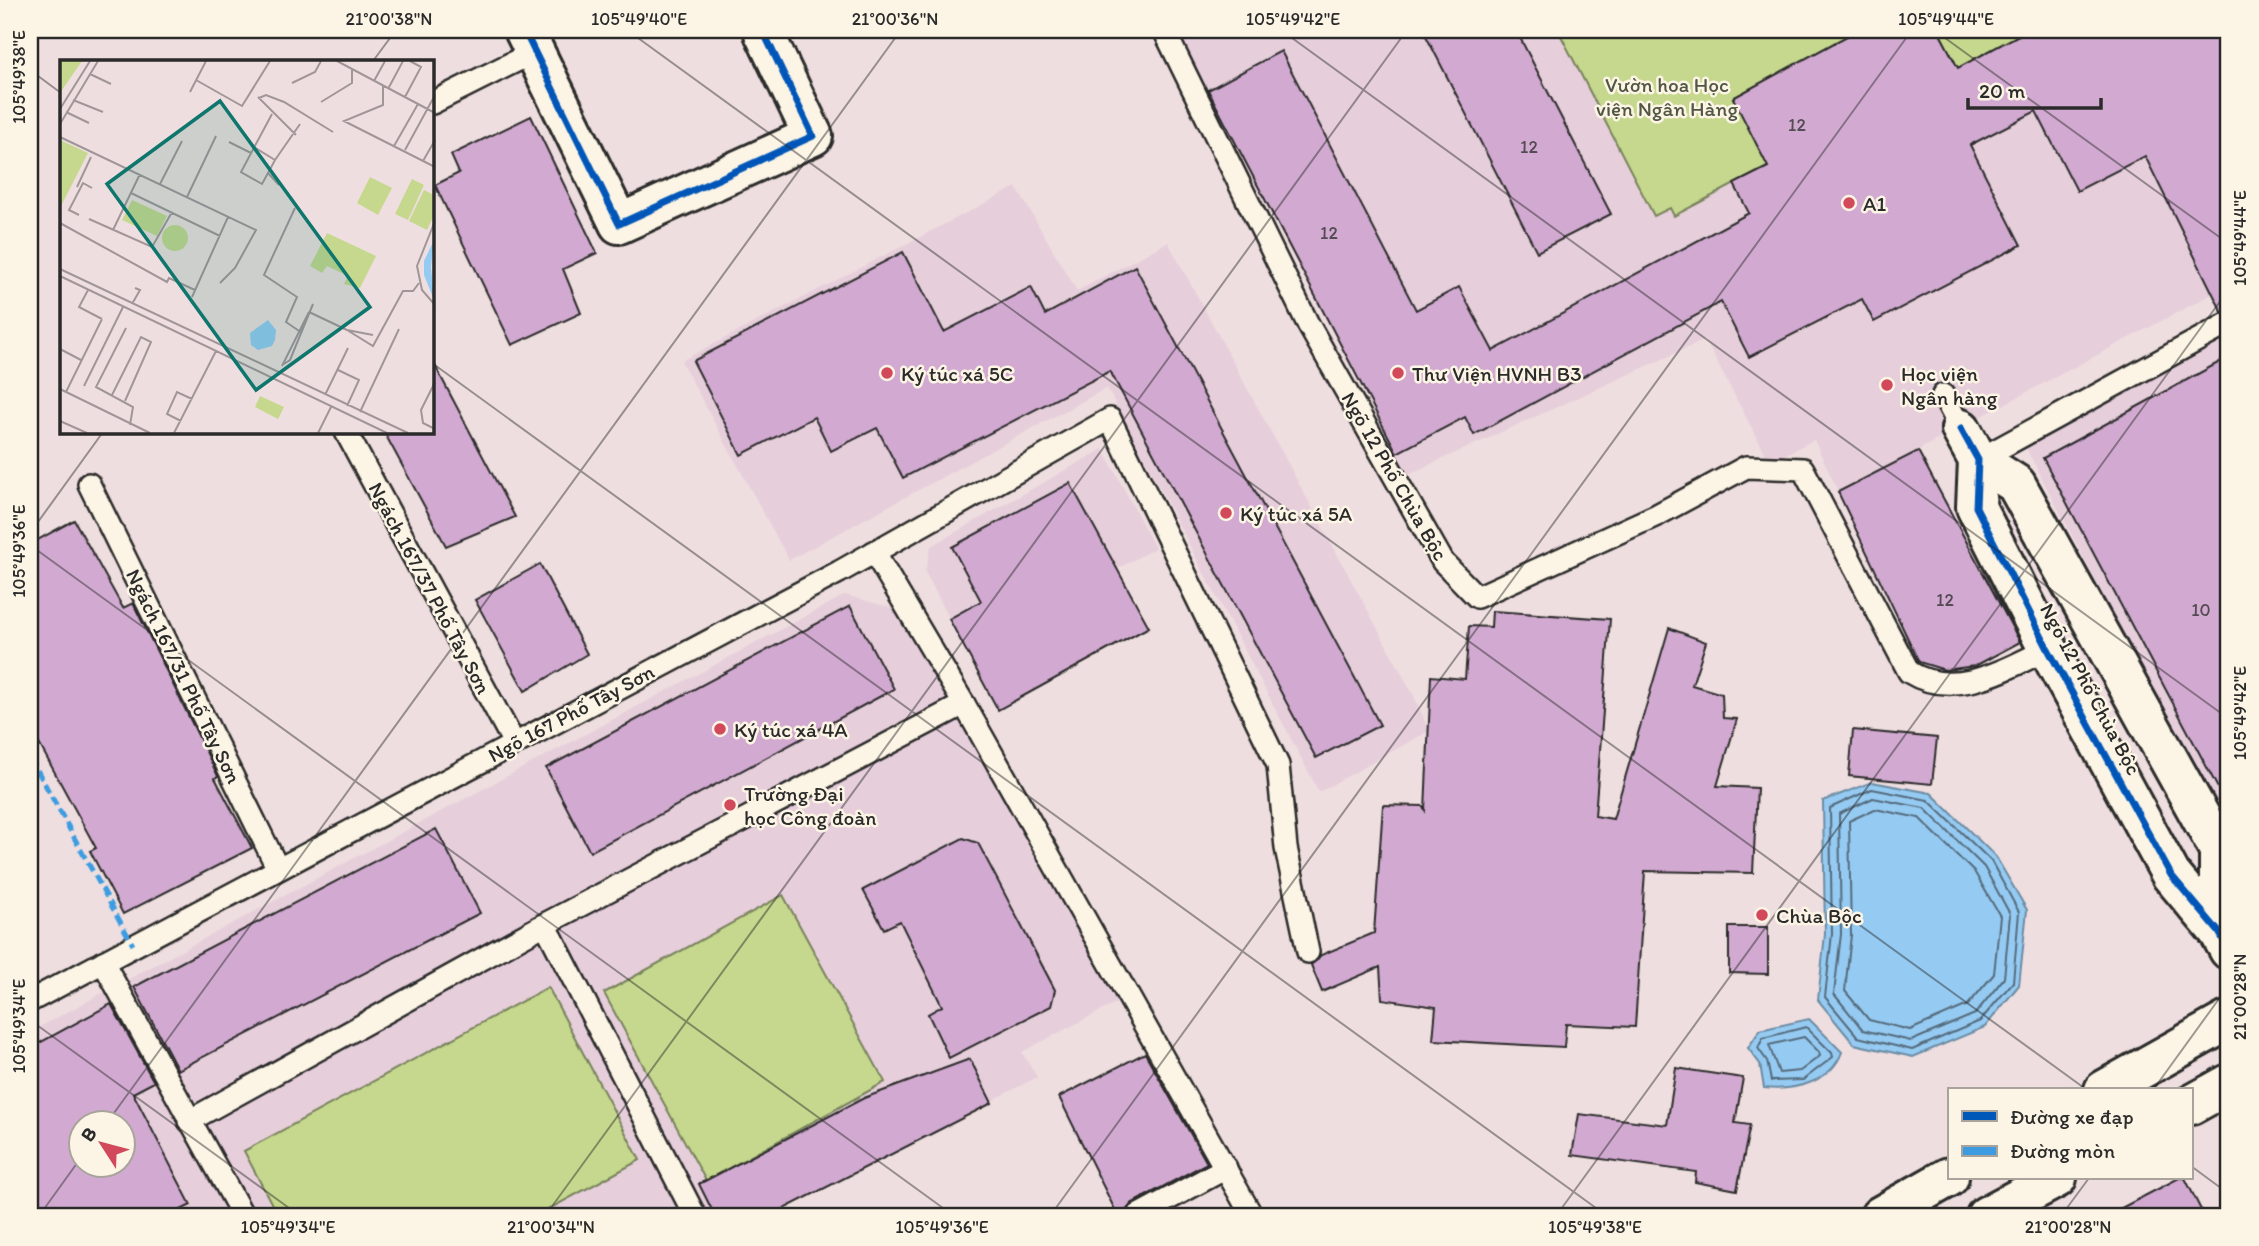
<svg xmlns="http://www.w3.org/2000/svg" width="2259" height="1246" font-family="Itim,sans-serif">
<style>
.built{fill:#e6cedb;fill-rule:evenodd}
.green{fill:#c5d88d;stroke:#78825c;stroke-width:2}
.water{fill:#95cbf3;stroke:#6b8ba3;stroke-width:2}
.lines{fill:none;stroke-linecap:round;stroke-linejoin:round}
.shore{stroke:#556b7b;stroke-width:2}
.building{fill:#d2aad1;stroke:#2b2b2b;stroke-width:2;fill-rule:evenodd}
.service-casing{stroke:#2b2b2b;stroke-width:26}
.minor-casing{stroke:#2b2b2b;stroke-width:44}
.primary-casing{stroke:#2b2b2b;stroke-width:44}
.service{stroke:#fcf5e5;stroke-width:21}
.minor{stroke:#fcf5e5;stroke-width:38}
.primary{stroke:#fcf5e5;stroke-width:38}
.quiet{stroke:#3d9ce1;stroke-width:5;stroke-dasharray:10 5;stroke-linecap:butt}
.cycleway-casing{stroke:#fcf5e5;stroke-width:11}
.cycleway{stroke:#0057b8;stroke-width:7}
.ticks{fill:none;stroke:#2b2b2b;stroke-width:2;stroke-opacity:0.45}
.poi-dot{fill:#d1495b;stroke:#fcf5e5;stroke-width:2.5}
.labels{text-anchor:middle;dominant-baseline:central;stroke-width:5;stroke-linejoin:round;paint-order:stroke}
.number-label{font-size:18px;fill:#554b54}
.park-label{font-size:21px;fill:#525644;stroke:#fcf5e5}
.poi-label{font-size:21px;fill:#2b2b2b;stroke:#fcf5e5;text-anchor:start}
.street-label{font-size:21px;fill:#2b2b2b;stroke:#fcf5e5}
.inset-road{fill:none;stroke:#a19697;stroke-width:2}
.view{fill:#0f766e;fill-opacity:0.15;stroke:#0f766e;stroke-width:3.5}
.inset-edge{fill:none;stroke:#2b2b2b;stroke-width:3.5}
.neatline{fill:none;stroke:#2b2b2b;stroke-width:2.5}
.ticks-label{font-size:18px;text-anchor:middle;fill:#2b2b2b}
</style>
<rect width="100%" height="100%" fill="#efdedf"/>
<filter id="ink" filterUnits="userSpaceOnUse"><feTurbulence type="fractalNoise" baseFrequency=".0143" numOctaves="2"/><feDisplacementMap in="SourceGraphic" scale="14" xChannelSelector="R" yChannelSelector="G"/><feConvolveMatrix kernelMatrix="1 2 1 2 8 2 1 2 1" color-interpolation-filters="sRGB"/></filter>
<g filter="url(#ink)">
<g class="built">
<polygon points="1175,30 2113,30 2229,264 2229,285 1918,450 2023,640 1975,669 1942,675 1921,667 1814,440 1770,462 1705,340 1407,475"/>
<polygon points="1016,187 1077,291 1168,242 1414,696 1429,731 1319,792 1107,388 789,560 681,361"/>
<polygon points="2229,338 2229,836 2025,446"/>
<polygon points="1103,449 1155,548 1117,569 1149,627 998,710 925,572 931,546"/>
<path d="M845 595 896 609 1118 1002 1022 1052 1037 1077 777 1213 778 1216H30V1032ZM80 1124H122V1166H80Z"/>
</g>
<g class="green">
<polygon points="1558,30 1858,30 1733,98 1769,166 1674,216 1670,208 1654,216"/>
<polygon points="1938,30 2028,30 1958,68"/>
<polygon points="783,895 885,1082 706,1181 604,993"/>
<polygon points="548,987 640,1160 536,1216 278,1216 244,1151"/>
</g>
<g class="water">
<polygon points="1872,782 1931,793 1996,857 2027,910 2019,985 1985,1027 1913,1057 1854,1044 1818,1000 1825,934 1823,801"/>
<path d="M1809 1019 1842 1052C1831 1083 1793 1091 1764 1088L1760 1064 1748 1048 1760 1030Z"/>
</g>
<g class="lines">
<g class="shore">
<polygon points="1872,789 1928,800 1991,861 2019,912 2013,982 1980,1021 1912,1050 1858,1037 1825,997 1832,934 1830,808"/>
<polygon points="1873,798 1924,808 1984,867 2010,914 2004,978 1975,1014 1911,1041 1863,1030 1834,994 1841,934 1839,814"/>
<polygon points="1875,809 1919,818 1975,873 2000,916 1994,974 1968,1005 1910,1030 1869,1020 1845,991 1851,935 1849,821"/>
<polygon points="1806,1027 1832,1053 1833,1057 1803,1080 1771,1081 1767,1061 1758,1048 1763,1038"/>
<polygon points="1804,1037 1819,1052 1820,1056 1800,1071 1779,1073 1769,1045"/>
</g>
</g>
<g class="building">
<polygon points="1423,30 1516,30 1611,214 1537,252"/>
<polygon points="1858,30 1938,30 1958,68 2028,30 2214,30 2229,60 2229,310 2222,312 2145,156 2077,191 2036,111 1970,145 2021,245 1874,322 1862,299 1749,357 1721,302 1474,435 1465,417 1397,453 1208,90 1281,51 1416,310 1459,287 1493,351 1749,213 1734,184 1768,167 1733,98"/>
<polygon points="531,116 597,253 563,269 581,313 512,345 435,185 459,173 451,155"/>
<polygon points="903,252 944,332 1031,287 1045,315 1135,266 1380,725 1316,758 1110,371 903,478 877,428 831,451 814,417 741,455 693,361"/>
<polygon points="2229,357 2229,809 2043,458"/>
<polygon points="432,360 515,517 446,546 384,432 432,432"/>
<polygon points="1918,451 2020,642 1975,666 1945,670 1919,662 1838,492"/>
<polygon points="1070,483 1149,627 998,710 949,619 981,601 952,547"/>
<polygon points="74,520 123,608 133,603 218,776 215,778 252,848 123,914 90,851 96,848 30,727 30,544"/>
<polygon points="540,564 587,654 525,691 475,600"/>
<polygon points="850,606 894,689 590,852 546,768"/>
<polygon points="1492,611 1610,619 1595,816 1613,819 1669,628 1706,642 1692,685 1722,694 1723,718 1737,719 1717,786 1757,788 1753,873 1645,871 1635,1027 1566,1024 1564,1047 1433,1040 1436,1007 1382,999 1380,967 1322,992 1311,965 1321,955 1374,933 1383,805 1423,806 1425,810 1431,676 1465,679 1469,626 1491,627"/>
<polygon points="1853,730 1937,738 1932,784 1849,776"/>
<polygon points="436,829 480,913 178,1070 134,987"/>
<polygon points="963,838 978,843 1055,990 1051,1006 949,1058 928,1014 942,1006 900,921 884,929 863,890"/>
<polygon points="1729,927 1768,927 1768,974 1729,973"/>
<path d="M111 1004 154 1082 133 1093 191 1205 169 1216H30V1048ZM80 1124H122V1166H80Z"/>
<polygon points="1145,1053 1207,1163 1131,1204 1124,1216 1118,1216 1059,1097"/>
<polygon points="970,1059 992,1103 770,1216 715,1216 699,1184 864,1098"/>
<polygon points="1676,1068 1743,1078 1735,1123 1750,1125 1737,1190 1695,1182 1696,1172 1572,1155 1579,1114 1667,1125"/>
<polygon points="2179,1178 2185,1178 2204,1216 2106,1216"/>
</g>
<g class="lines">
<defs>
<g id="service">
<path d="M1164 30 1308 324 1443 562 1477 597 1657 515 1746 467 1803 469 1909 672C1954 700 2004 670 2048 649"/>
<polyline points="432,103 534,52"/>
<polyline points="1943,395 1961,429"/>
<polyline points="346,432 514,743"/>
<polyline points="1978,460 2229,323"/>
<polyline points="89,484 278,869"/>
<polyline points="874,552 964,704 1252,1216"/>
<polyline points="545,924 695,1216"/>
<polyline points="103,962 243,1216"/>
<polyline points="30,1001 839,572 1110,419 1278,765 1286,848 1308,952"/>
<polyline points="189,1121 545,924 964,704"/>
<polyline points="1137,1216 1226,1168"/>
</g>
<g id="minor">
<polyline points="524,30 619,224 813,136 764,33"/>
<polyline points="1961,429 1978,460 1976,507 2048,649 2171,875 2219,932 2229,950"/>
<polyline points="1978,460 2016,484 2219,850 2219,932"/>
</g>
<g id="primary">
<polyline points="2104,1090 2229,1020"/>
<polyline points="2191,1105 2229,1084"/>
<polyline points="1880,1216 1949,1177"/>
<polyline points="1986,1216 2057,1178"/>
</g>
</defs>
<use href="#service" class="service-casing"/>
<use href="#minor" class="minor-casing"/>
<use href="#primary" class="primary-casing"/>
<use href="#service" class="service"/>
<use href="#minor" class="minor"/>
<use href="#primary" class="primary"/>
<polyline class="quiet" points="30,757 133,945"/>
<defs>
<g id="cycleway">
<polyline points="524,30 619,224 813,136 764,33"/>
<polyline points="1961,429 1978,460 1976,507 2048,649 2171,875 2219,932 2229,950"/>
</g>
</defs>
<use href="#cycleway" class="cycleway-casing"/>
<use href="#cycleway" class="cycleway"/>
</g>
</g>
<path class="ticks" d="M627 30 2087 1090M1281 30 2229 719M1934 30 2229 244M373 61 396 30M30 70 61 93M432 363 1607 1216M30 533 103 432M30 545 954 1216M30 1020 300 1216M2153 1090 2229 985M106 1124 901 30M2191 1166 2229 1194M39 1216 80 1159M545 1216 1407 30M1050 1216 1912 30M1556 1216 2229 289M2061 1216 2089 1178"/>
<g class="poi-dot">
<circle cx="1849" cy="203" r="7"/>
<circle cx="887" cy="373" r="7"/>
<circle cx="1398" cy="373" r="7"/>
<circle cx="1887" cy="385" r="7"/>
<circle cx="1226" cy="513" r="7"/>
<circle cx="720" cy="729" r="7"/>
<circle cx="730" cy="805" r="7"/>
<circle cx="1762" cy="915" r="7"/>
</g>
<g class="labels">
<g class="number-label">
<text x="1797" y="125">12</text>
<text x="1529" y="147">12</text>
<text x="1329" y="233">12</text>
<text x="1945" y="600">12</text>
<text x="2201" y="610">10</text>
</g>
<g class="park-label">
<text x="1667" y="84">Vườn hoa Học<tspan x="1667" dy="24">viện Ngân Hàng</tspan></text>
</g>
<g class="poi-label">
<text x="1863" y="203">A1</text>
<text x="901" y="373">Ký túc xá 5C</text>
<text x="1412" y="373">Thư Viện HVNH B3</text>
<text x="1901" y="373">Học viện<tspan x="1901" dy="24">Ngân hàng</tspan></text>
<text x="1240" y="513">Ký túc xá 5A</text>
<text x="734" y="729">Ký túc xá 4A</text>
<text x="744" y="793">Trường Đại<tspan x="744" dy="24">học Công đoàn</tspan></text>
<text x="1776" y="915">Chùa Bộc</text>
</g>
<g class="street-label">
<text transform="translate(1395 476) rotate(60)">Ngõ 12 Phố Chùa Bộc</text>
<text transform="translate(430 588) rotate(62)">Ngách 167/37 Phố Tây Sơn</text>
<text transform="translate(184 676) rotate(64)">Ngách 167/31 Phố Tây Sơn</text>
<text transform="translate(2091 689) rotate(62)">Ngõ 12 Phố Chùa Bộc</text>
<text transform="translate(571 713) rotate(-28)">Ngõ 167 Phố Tây Sơn</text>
</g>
</g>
<g transform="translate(60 60)">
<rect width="374" height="374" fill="#efdedf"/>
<path d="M0 1H22L0 33ZM0 80 28 93 0 148ZM310 117 332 128 318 155 297 143ZM352 119 364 125 348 160 335 154ZM364 130 374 135V155L367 170 349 161ZM72 140 107 156 97 176 62 160ZM102 178a13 13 0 1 1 26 0a13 13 0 1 1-26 0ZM267 173 316 196 300 228 284 224 288 216 267 206 262 213 250 206ZM200 336 224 347 218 359 195 347Z" fill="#c5d88d"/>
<path d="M374 180 371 207 374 240 364 215V201ZM208 260 216 270 215 280 212 286 198 290 191 285 190 273Z" fill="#95cbf3"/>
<path class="inset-road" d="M277 1 375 53M30 14 51 24M136 20 182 46 210 1M314 21 325 1M232 23 255 12 261 1M323 26V45L284 61 375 107M328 29 343 1M130 32 146 1M198 37 236 75M345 37 361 7 350 1M199 38 206 35 224 42 273 72M13 40 43 52M261 42 292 23V9M0 49 30 1M6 52 29 63M0 64 38 1M0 77 196 170 175 208 160 223M169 82 191 93M334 86 358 44M194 87 215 100 208 113 219 125M345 90 375 35M215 100 240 64M363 101 375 80M208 113 202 124 181 112 212 54M100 124 122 81M17 127 31 97M71 133 160 176M127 137 156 76M235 148 204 215 237 237 226 262 242 273M19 155 9 150 23 123 32 128M29 159 92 187 112 152M375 161 357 206 362 230 375 245M0 163 107 222 109 218 135 230M53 170 80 114M0 209 348 373M0 216 327 373M28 230 19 247 42 259M132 237 168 157M72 244 80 230 75 228M249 252 287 270 313 275M66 268 36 327 73 347 70 365M287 270 313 286 343 231H353L359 223M0 289 21 300M222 305 230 300 253 244M222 306 249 252M278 310 299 320 287 346M375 322 361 350 363 363 375 369M24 326 63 247M0 329 90 373M6 332 42 259M52 335 81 277 91 282 65 341M265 335 288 288M300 352 339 269M0 361 27 373M121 361 107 354 117 332 132 339M114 373 156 291M258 373 271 347"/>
<path class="view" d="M160 41 310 247 196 330 47 124Z"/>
<rect width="374" height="374" class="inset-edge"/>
</g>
<rect width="2259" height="1246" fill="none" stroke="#fcf5e5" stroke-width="77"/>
<rect x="1948" y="1088" width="245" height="91" fill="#fcf5e5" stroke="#a8a49b" stroke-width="2"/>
<rect x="1962" y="1111" width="35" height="10" fill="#0057b8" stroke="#a8a49b" stroke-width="2"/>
<text x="2010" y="1124" font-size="21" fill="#2b2b2b">Đường xe đạp</text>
<rect x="1962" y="1146" width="35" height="10" fill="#3d9ce1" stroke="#a8a49b" stroke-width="2"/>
<text x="2010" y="1158" font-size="21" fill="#2b2b2b">Đường mòn</text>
<g transform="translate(102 1144) rotate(306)"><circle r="33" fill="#fcf5e5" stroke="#a8a49b" stroke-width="2"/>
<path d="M0-5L12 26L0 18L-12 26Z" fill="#d1495b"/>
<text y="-10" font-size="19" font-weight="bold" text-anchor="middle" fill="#2b2b2b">B</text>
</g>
<path d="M1968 98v10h133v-10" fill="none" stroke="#2b2b2b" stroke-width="3.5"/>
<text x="1979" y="98" font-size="21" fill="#2b2b2b" stroke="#fcf5e5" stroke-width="5" paint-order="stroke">20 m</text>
<rect x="38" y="38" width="2182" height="1170" class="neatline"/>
<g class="ticks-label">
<text x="389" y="25">21°00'38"N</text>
<text x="639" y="25">105°49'40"E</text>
<text x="895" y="25">21°00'36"N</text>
<text x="1293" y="25">105°49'42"E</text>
<text x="1946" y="25">105°49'44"E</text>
<text transform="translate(19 77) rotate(-90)" y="6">105°49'38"E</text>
<text transform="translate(2240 238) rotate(-90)" y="6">105°49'44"E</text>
<text transform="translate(19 551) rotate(-90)" y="6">105°49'36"E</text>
<text transform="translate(2240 713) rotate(-90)" y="6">105°49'42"E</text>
<text transform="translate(2240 997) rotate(-90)" y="6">21°00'28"N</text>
<text transform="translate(19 1026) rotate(-90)" y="6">105°49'34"E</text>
<text x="288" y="1233">105°49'34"E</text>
<text x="551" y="1233">21°00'34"N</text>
<text x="942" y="1233">105°49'36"E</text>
<text x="1595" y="1233">105°49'38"E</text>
<text x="2068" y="1233">21°00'28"N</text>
</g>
</svg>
